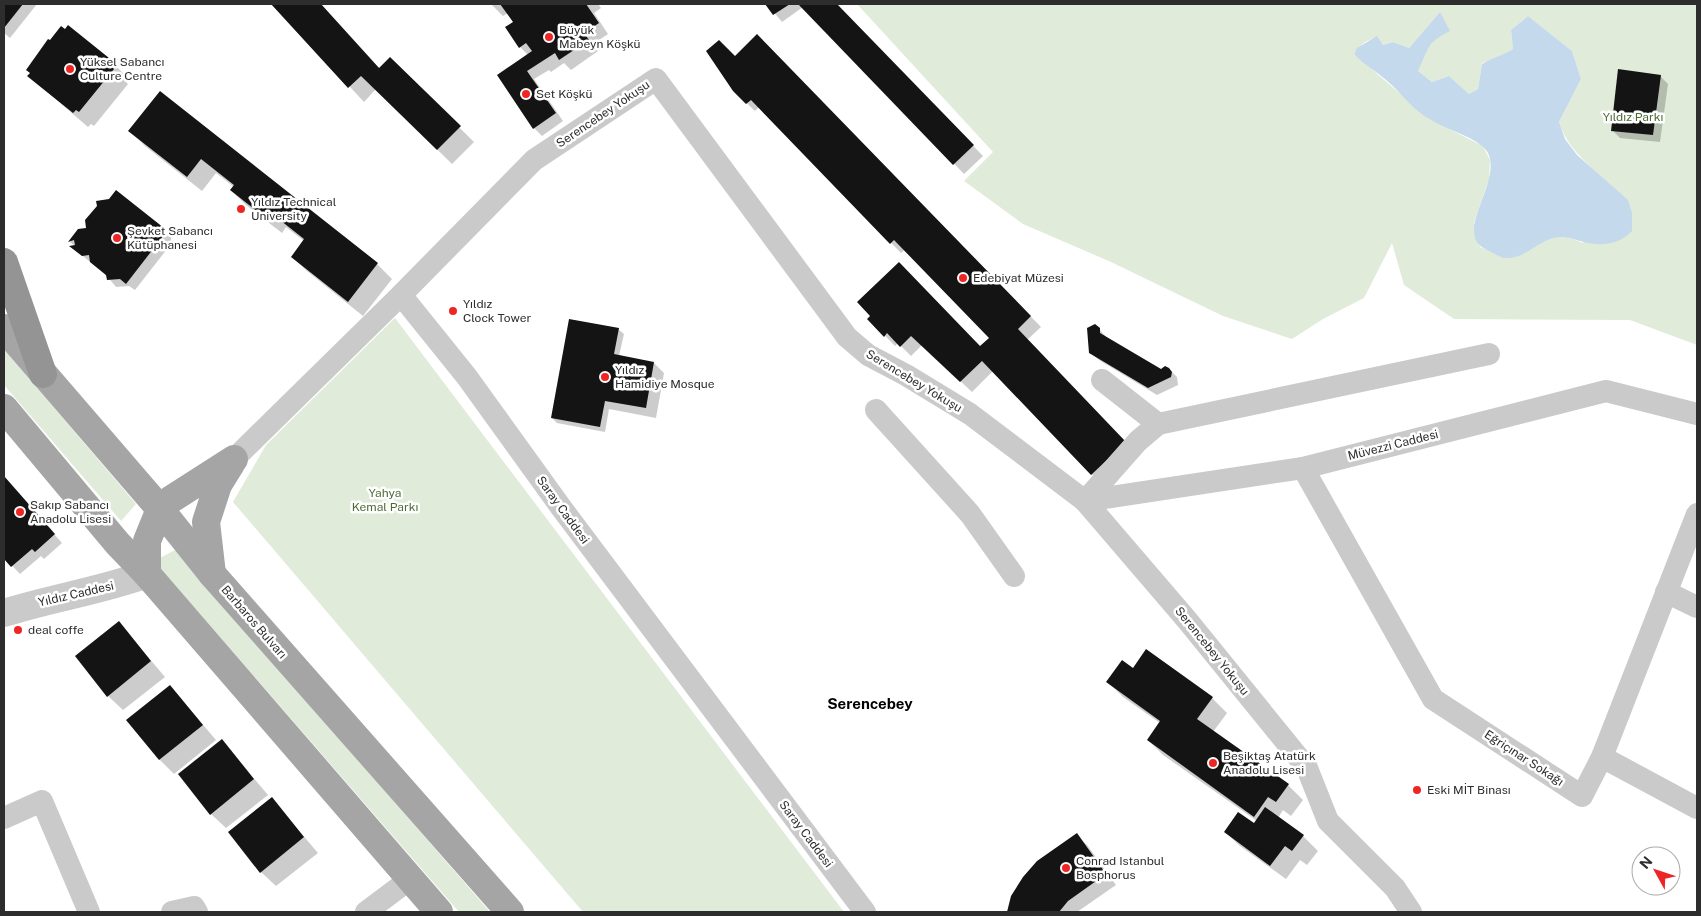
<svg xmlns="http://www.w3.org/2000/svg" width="1701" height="916" font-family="'Public Sans',sans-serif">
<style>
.green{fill:#e1ebd9;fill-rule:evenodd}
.water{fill:#c4d9ec}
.shadow{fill:#0003}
.building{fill:#141414}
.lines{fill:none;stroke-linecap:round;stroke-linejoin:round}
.minor{stroke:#cacaca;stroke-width:22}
.tertiary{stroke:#cacaca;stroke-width:28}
.primary{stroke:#a5a5a5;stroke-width:28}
.motorway{stroke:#949494;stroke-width:28}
.poi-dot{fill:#ed2625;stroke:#fff;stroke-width:2}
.labels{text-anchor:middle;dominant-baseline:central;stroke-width:5;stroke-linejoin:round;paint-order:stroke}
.poi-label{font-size:12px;fill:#2d2d2d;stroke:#fff;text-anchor:start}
.street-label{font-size:12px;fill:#2d2d2d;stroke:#fff}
.park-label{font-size:12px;fill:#4c6a38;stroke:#fff}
.quarter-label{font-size:15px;font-weight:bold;fill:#000;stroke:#fff}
</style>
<rect width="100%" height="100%" fill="#fff"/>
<g class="green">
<path d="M857 4H1697V345L1630 320 1454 319 1404 285 1392 243 1364 298 1323 319 1292 339 1223 316 1111 262 1023 224 964 181 993 152ZM1440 12 1436 38 1425 51 1418 71 1432 82 1449 76 1469 94 1478 89 1482 63 1503 56 1513 49 1511 30 1528 16 1572 51 1581 79 1559 122C1567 147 1584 160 1602 178L1583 243 1565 236 1554 237 1506 258 1480 247 1474 222 1489 179 1490 160 1483 146 1431 120 1354 54C1359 45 1367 40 1377 37L1383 45 1393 42 1409 48Z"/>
<polygon points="395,318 844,912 583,912 233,502 266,445"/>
<polygon points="4,349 136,504 121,521 4,385"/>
<polygon points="175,550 490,912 459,912 154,561"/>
</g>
<path class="water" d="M1440 12 1450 31C1426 43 1429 48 1418 71L1432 82 1449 76 1469 94 1478 89 1482 64C1493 57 1503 56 1513 49L1511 30 1528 16 1572 51 1581 79 1559 122 1565 139 1577 155 1628 200 1632 213V231C1616 248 1594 246 1573 239 1544 229 1531 259 1506 258 1501 258 1493 253 1489 251 1477 245 1474 241 1474 228 1475 206 1505 164 1482 146 1467 134 1447 130 1431 120 1411 109 1403 94 1386 80 1376 71 1363 64 1354 54L1357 48 1377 36 1383 45 1393 42 1409 48Z"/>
<g class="shadow">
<polygon points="4,4 37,4 10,38 4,33"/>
<polygon points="273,4 320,4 380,69 390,59 474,142 452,164 376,89 364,102"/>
<polygon points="491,4 598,4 601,8 594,13 608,34 593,44 598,51 571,70 564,63 551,72 549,70 534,79 563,121 542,136 534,128 498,76 528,55 520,47 514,23 508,13 503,16"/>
<polygon points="767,4 835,4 983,156 964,174 803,7 782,22"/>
<polygon points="735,58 810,90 1041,327 1027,340 1135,453 1102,485 993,371 972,392 922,345 911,356 898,343 895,346 869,319 980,348 990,338 905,249 901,253 759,107 755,111 734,91"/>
<polygon points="113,63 128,78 125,81 128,84 94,126 91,124 88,127 29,76"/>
<polygon points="1660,76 1668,84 1660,142 1620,138 1613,131"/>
<polygon points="160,93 377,264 392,279 363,316 307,271 292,257 304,241 286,227 282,233 246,205 231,190 234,187 216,173 202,191 145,146 130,131"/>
<polygon points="163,229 171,237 171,244 135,290 129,286 116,287 107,276 72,247 75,246 70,242 79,230"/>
<polygon points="618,329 624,334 619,356 654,363 664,373 656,418 609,409 605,432 557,423 552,418"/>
<polygon points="1099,329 1107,338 1161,370 1169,369 1177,377 1178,385 1157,395 1099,360 1090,352 1088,340"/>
<polygon points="4,477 62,543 44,559 41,556 20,574 4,557"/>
<polygon points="119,623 165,677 123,710 108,696"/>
<polygon points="1134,670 1212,698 1227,713 1213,732 1288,785 1303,800 1291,816 1283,810 1278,818 1303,836 1318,851 1307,865 1300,860 1286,879 1240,846 1225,832 1254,825 1257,821 1163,755 1148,740 1160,723 1123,697 1108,682"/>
<polygon points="170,686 216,740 174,774 159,759"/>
<polygon points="222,741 268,795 226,828 211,814"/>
<polygon points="272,799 318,853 276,886 261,872"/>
<polygon points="1076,835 1087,845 1116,885 1077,912 1008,912 1013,897"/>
</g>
<g class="building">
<polygon points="4,4 23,4 4,28"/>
<polygon points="271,4 321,4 379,68 390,57 461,126 437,150 361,76 348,88"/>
<polygon points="500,4 586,4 599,23 584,33 589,40 559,60 555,53 527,71 556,113 533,129 497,75 532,51 526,43 519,48 505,27 513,22"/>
<polygon points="765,4 790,4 773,15"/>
<polygon points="798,4 837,4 974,145 953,165"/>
<polygon points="68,25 114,62 111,66 114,69 79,112 76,110 73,113 27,76 30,73 26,70 48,39 50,40 61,26 65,29"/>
<polygon points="757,34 1031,316 1018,329 1126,442 1091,475 982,361 960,382 911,336 900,347 887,333 884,337 867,319 870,316 857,302 899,262 980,346 989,338 894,240 890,244 751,100 746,104 733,91 706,51 719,40 735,56"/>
<polygon points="1618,69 1661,75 1653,135 1611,131"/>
<polygon points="160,91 378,263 348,302 291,257 304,239 271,213 267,219 230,190 234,185 201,159 187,177 128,131"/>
<polygon points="116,190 164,228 164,235 126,284 120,279 107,280 106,275 90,262 89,255 82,256 69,246 75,245 74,240 68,242 78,229 86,228 85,220 97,206 96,201 109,199"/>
<polygon points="569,319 619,328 614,354 654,362 646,408 605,401 600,427 551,418"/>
<polygon points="1095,324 1100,328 1100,333 1161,369 1165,366 1169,368 1172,372 1171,377 1148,388 1089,353 1087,328"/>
<polygon points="4,476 55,534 35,552 32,549 11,567 4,559"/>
<polygon points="119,621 151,661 107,697 75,656"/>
<polygon points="1146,649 1213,697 1197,719 1289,784 1276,802 1268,797 1254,817 1147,740 1160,721 1106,682 1122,660 1133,668"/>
<polygon points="170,685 203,725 159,760 126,720"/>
<polygon points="222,739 254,779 210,815 178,774"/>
<polygon points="272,797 304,837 260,873 228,832"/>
<polygon points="1265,807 1304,835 1292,851 1285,846 1270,866 1224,832 1238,812 1254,823"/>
<polygon points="1077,833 1106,874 1068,901 1059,912 1007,912 1011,896 1023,877 1037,861"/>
</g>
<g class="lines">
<g class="minor">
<polyline points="401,295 534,160 656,79 847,337 868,355 906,375 970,414 1085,501 1187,620 1307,768 1328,821 1395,888 1411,912"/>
<polyline points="876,410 970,514 1014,576"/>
<polyline points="1158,424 1489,354"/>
<polyline points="234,459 401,295 467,377 560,506 865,912"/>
<polyline points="1303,468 1433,699 1582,796 1602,757 1697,514"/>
<polyline points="1085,501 1303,468 1606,391 1697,414"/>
<polyline points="1085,501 1138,441 1158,424 1102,380"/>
<polyline points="1666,592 1697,607"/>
<polyline points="1602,757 1697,808"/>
<polyline points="4,818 42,801 89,912"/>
<polyline points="172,912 194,907 197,912"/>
<polyline points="366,912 410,879"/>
</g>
<path class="tertiary" d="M4 613C51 598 100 591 147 574"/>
<g class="primary">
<polyline points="4,328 160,509 212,574 510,912"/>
<polyline points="4,408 118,544 147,574 439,912"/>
<polyline points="147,574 147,541 160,509 170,500 234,459"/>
<polyline points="212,574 206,522 218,485 231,464"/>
</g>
<polyline class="motorway" points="4,262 43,374"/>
</g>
<g class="poi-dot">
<circle cx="549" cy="37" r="5"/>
<circle cx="70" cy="69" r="5"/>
<circle cx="526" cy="94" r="5"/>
<circle cx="241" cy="209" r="5"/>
<circle cx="117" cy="238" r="5"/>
<circle cx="963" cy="278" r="5"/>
<circle cx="453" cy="311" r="5"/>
<circle cx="605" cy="377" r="5"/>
<circle cx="20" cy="512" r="5"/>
<circle cx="18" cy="630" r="5"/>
<circle cx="1213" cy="763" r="5"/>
<circle cx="1417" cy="790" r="5"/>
<circle cx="1066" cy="868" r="5"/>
</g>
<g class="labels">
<g class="poi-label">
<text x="559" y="30">Büyük<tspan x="559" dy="14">Mabeyn Köşkü</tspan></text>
<text x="80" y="62">Yüksel Sabancı<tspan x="80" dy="14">Culture Centre</tspan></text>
<text x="536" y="94">Set Köşkü</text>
<text x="251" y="202">Yıldız Technical<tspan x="251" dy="14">University</tspan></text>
<text x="127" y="231">Şevket Sabancı<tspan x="127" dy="14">Kütüphanesi</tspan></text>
<text x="973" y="278">Edebiyat Müzesi</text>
<text x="463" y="304">Yıldız<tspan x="463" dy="14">Clock Tower</tspan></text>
<text x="615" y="370">Yıldız<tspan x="615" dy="14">Hamidiye Mosque</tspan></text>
<text x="30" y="505">Sakıp Sabancı<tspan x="30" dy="14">Anadolu Lisesi</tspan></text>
<text x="28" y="630">deal coffe</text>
<text x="1223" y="756">Beşiktaş Atatürk<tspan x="1223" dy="14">Anadolu Lisesi</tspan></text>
<text x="1427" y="790">Eski MİT Binası</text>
<text x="1076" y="861">Conrad Istanbul<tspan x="1076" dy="14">Bosphorus</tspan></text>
</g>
<g class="street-label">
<text transform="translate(603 114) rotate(-34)">Serencebey Yokuşu</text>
<text transform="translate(914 381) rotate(31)">Serencebey Yokuşu</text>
<text transform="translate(1393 445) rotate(-14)">Müvezzi Caddesi</text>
<text transform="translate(563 510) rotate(54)">Saray Caddesi</text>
<text transform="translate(76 594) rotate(-13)">Yıldız Caddesi</text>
<text transform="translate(254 622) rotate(49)">Barbaros Bulvarı</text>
<text transform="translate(1212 651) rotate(51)">Serencebey Yokuşu</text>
<text transform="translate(1524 758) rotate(33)">Eğriçınar Sokağı</text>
<text transform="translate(806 834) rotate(53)">Saray Caddesi</text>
</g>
<g class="park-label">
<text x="1633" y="117">Yıldız Parkı</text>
<text x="385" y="493">Yahya<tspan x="385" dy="14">Kemal Parkı</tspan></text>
</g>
<g class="quarter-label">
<text x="870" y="703">Serencebey</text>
</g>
</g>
<rect width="1701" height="916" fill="none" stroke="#2d2d2d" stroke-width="10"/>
<g transform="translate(1656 871) rotate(310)"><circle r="24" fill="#ffffff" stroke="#ababab"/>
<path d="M0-4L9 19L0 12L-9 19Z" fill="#ed2625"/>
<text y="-8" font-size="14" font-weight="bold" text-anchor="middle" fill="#2d2d2d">N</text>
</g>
</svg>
